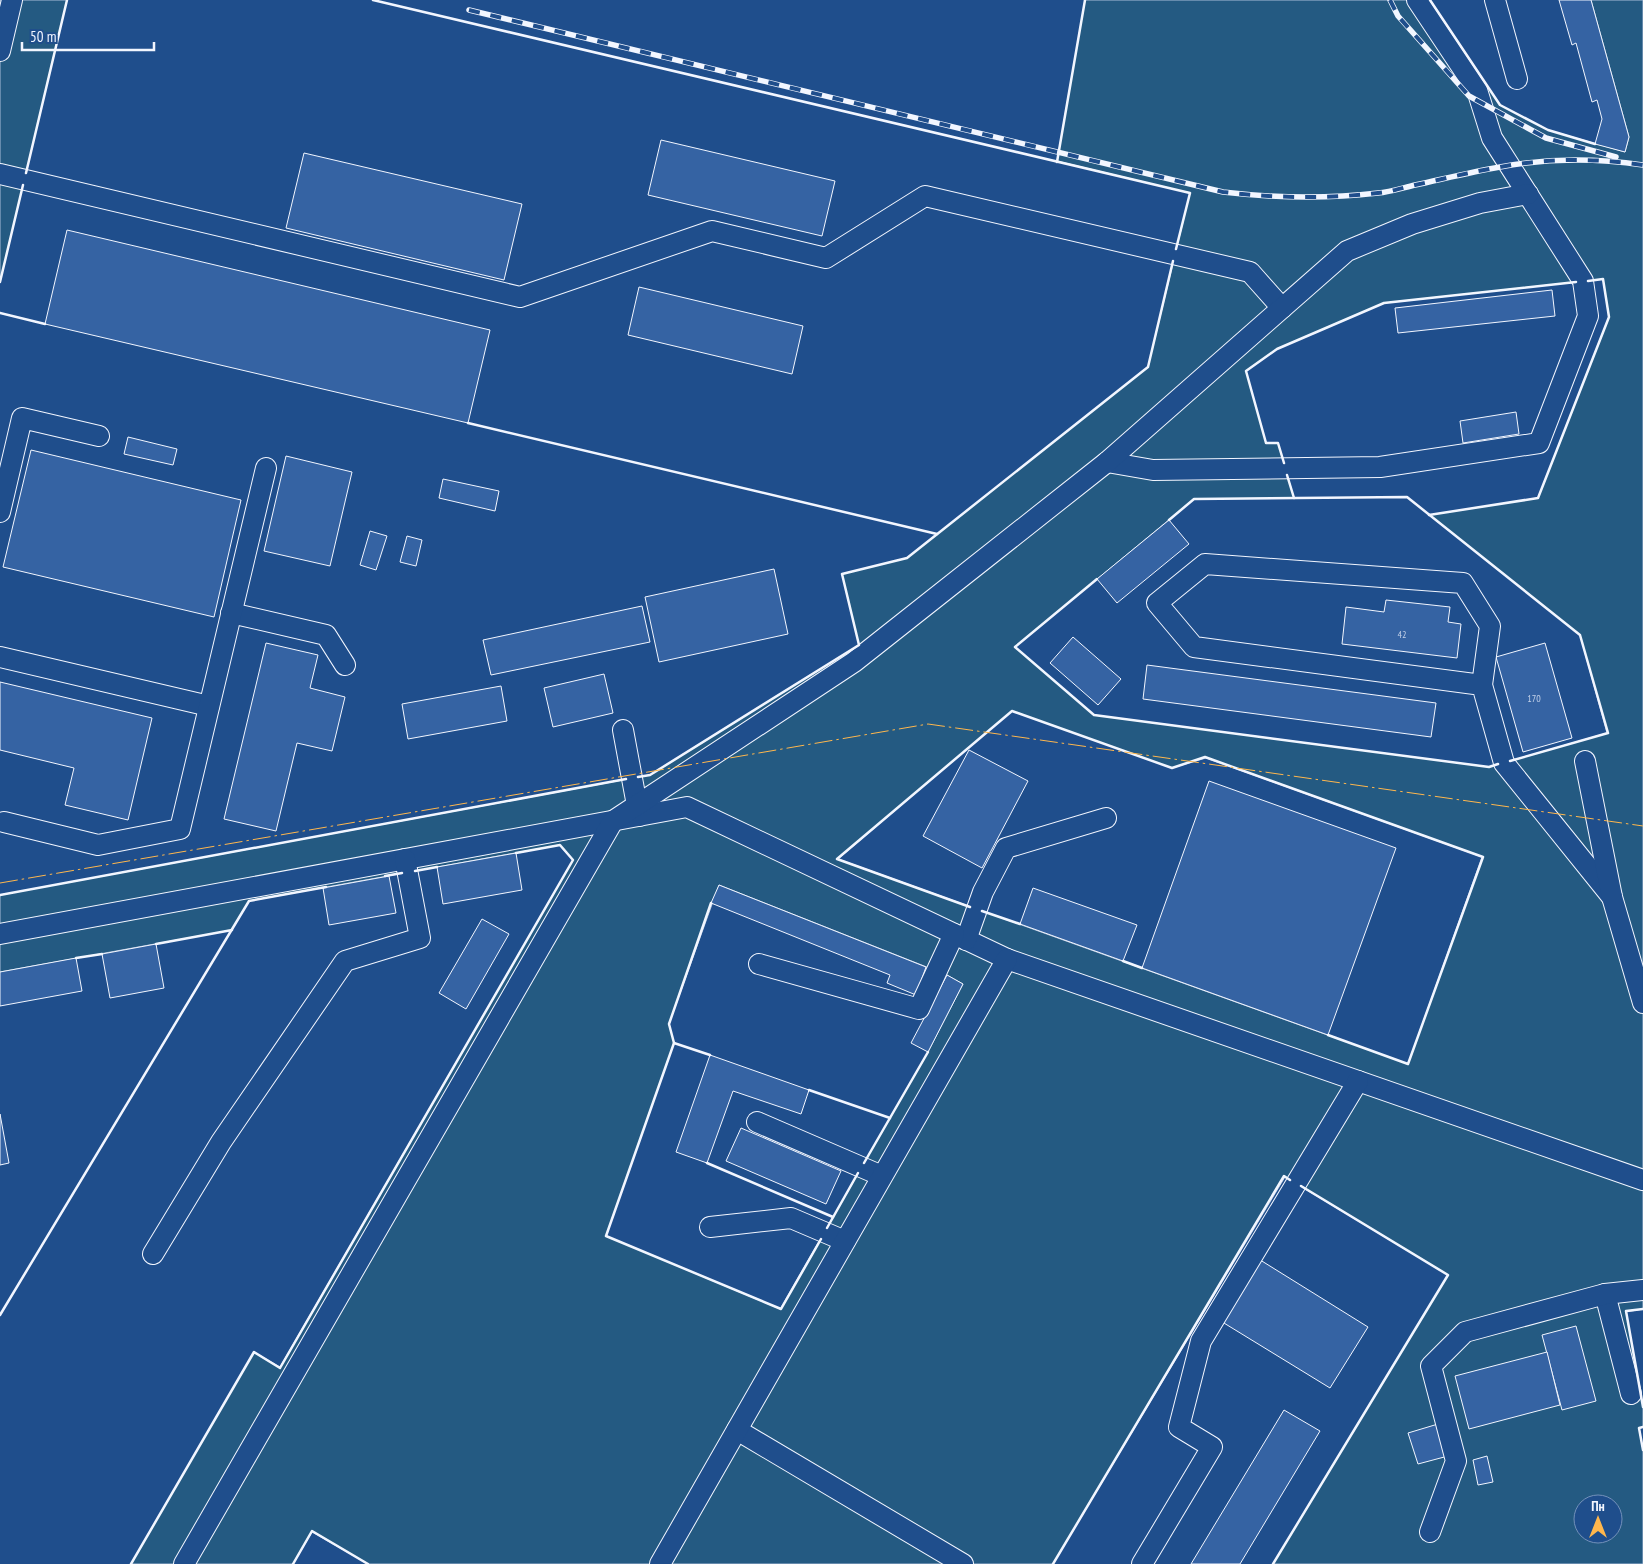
<svg xmlns="http://www.w3.org/2000/svg" width="1643" height="1564" font-family="'PT Sans Narrow',sans-serif">
<style>
.green{fill:#245a82;stroke:#a8bbd7;fill-rule:evenodd}
.building{fill:#3563a3;stroke:#f2f6ff}
.lines{fill:none;stroke-linecap:round;stroke-linejoin:round}
.minor-casing{stroke:#f2f6ff;stroke-width:22}
.minor{stroke:#1f4e8c;stroke-width:20}
.rail-casing{stroke:#f2f6ff;stroke-width:5.5}
.rail{stroke:#1f4e8c;stroke-width:4;stroke-dasharray:11;stroke-linecap:butt}
.wall{stroke:#f2f6ff;stroke-width:2.5}
.power{stroke:#ffb74d;stroke-width:1;stroke-dasharray:18 4 2.5 4;stroke-linecap:butt}
.labels{text-anchor:middle;dominant-baseline:central;stroke-width:4;stroke-linejoin:round;paint-order:stroke}
.number-label{font-size:10px;fill:#c3d1e8}
</style>
<rect width="100%" height="100%" fill="#1f4e8c"/>
<g class="green">
<polygon points="0,0 67,0 0,282"/>
<path d="M1085 0H1430L1500 105 1548 130 1625 152 1629 137 1591 0H1643V1309L1626 1312 1643 1407V1427L1639 1428 1643 1450V1564H1273L1448 1275 1285 1177 1053 1564H368L312 1532 293 1564H131L254 1352 280 1367 573 860 559 845 249 901 232 930 0 972V895L650 775 859 645 842 574 907 558 1148 367 1190 193 1057 161ZM1603 279 1609 317 1538 498 1429 515 1580 635 1607 733 1489 767 1094 715 1015 647 1194 499 1294 498 1278 443H1266L1246 371 1277 349 1384 303ZM1012 711 1172 768 1206 758 1482 857 1408 1064 838 859ZM719 885 947 975 963 984 928 1052 780 1309 606 1236 674 1043 669 1024ZM1583 1504H1613V1534H1583Z"/>
</g>
<g class="building">
<polygon points="1559,0 1591,0 1629,137 1625,152 1595,144 1602,119 1597,100 1592,102 1576,43 1572,45"/>
<polygon points="661,140 835,181 822,236 648,195"/>
<polygon points="304,153 522,204 504,280 286,228"/>
<polygon points="67,230 490,330 468,423 45,324"/>
<polygon points="639,287 803,326 792,374 628,335"/>
<polygon points="1552,290 1555,316 1398,333 1395,308"/>
<polygon points="1516,412 1519,434 1463,443 1460,421"/>
<polygon points="128,437 177,449 173,465 124,454"/>
<polygon points="31,450 241,500 214,617 3,567"/>
<polygon points="286,456 352,472 330,566 264,551"/>
<polygon points="443,479 499,491 495,511 439,498"/>
<polygon points="1169,520 1189,544 1117,603 1097,579"/>
<polygon points="370,531 387,536 376,570 360,565"/>
<polygon points="407,536 422,540 416,566 400,562"/>
<polygon points="774,569 788,634 659,662 645,597"/>
<polygon points="1386,600 1450,607 1448,622 1461,624 1457,658 1342,644 1346,607 1384,612"/>
<polygon points="642,606 650,642 491,675 483,640"/>
<polygon points="1073,637 1121,679 1098,705 1050,663"/>
<polygon points="266,643 318,655 310,688 345,697 332,751 297,743 276,831 224,819"/>
<polygon points="1545,643 1572,738 1523,752 1496,657"/>
<polygon points="1147,665 1436,703 1431,737 1143,699"/>
<polygon points="604,674 613,713 553,727 544,688"/>
<polygon points="0,682 152,718 128,820 65,805 74,768 0,750"/>
<polygon points="501,686 507,721 408,739 402,704"/>
<polygon points="969,750 1028,781 982,868 923,836"/>
<polygon points="1209,781 1396,848 1328,1035 1142,968"/>
<polygon points="516,853 522,890 443,904 437,867"/>
<polygon points="389,876 396,913 329,925 323,888"/>
<polygon points="719,885 926,967 916,995 887,983 890,975 711,903"/>
<polygon points="1033,888 1137,925 1123,961 1020,924"/>
<polygon points="482,919 509,934 466,1009 439,993"/>
<polygon points="156,944 164,988 110,998 102,954"/>
<polygon points="76,958 82,991 0,1006 0,972"/>
<polygon points="947,975 963,984 928,1052 911,1043"/>
<polygon points="710,1055 809,1090 801,1114 733,1091 707,1163 676,1152"/>
<polygon points="0,1114 9,1163 0,1165"/>
<polygon points="741,1128 841,1171 826,1204 726,1161"/>
<polygon points="1257,1258 1368,1327 1330,1388 1219,1320"/>
<polygon points="1576,1326 1596,1401 1562,1410 1542,1335"/>
<polygon points="1547,1352 1560,1405 1469,1429 1455,1376"/>
<polygon points="1284,1410 1320,1431 1240,1564 1191,1564"/>
<polygon points="1438,1424 1448,1456 1418,1464 1408,1433"/>
<polygon points="1487,1456 1493,1482 1478,1485 1473,1460"/>
</g>
<g class="lines">
<defs>
<g id="minor">
<polyline points="1495,0 1517,79"/>
<polyline points="0,51 12,0"/>
<polyline points="0,174 520,297 712,231 826,258 925,196 1250,272 1282,308"/>
<polyline points="1107,462 1153,470 1380,467 1539,443 1588,316 1583,281 1492,138 1477,90 1417,0"/>
<polyline points="0,512 22,418 99,436"/>
<polyline points="231,613 326,635 345,665"/>
<polyline points="0,657 209,706"/>
<polyline points="1482,685 1194,647 1157,603 1205,564 1463,583 1490,626 1482,685 1504,763 1612,897"/>
<polyline points="623,730 639,816"/>
<polyline points="1585,761 1612,897 1643,1003"/>
<polyline points="4,822 98,845 180,829 266,468"/>
<polyline points="0,934 687,807 1007,959 1643,1180"/>
<polyline points="966,940 983,892 1006,848 1106,818"/>
<polyline points="759,964 919,1009 954,934"/>
<polyline points="757,1122 882,1176"/>
<polyline points="710,1227 791,1218 845,1241"/>
<polyline points="153,1254 221,1142 345,961 420,938 405,859"/>
<polyline points="1605,1294 1631,1394"/>
<polyline points="737,1430 963,1564"/>
<polyline points="1430,1532 1456,1461 1431,1366 1465,1332 1605,1294 1643,1290"/>
<polyline points="184,1564 613,821 854,662 1107,462 1347,251 1412,224 1480,203 1528,194"/>
<polyline points="660,1564 1007,959"/>
<polyline points="1142,1564 1212,1447 1179,1427 1201,1341 1358,1081"/>
</g>
</defs>
<use href="#minor" class="minor-casing"/>
<use href="#minor" class="minor"/>
<defs>
<g id="rail">
<polyline points="1390,0 1398,16 1469,96 1546,138 1616,157"/>
<path d="M469 10 1223 192C1274 198 1326 199 1378 193 1390 192 1402 188 1415 185 1443 179 1471 172 1500 167 1548 158 1595 158 1643 165"/>
</g>
</defs>
<use href="#rail" class="rail-casing"/>
<use href="#rail" class="rail"/>
<g class="wall">
<polyline points="373,0 1190,193 1176,249"/>
<polyline points="1430,0 1500,105 1548,130 1595,144"/>
<polyline points="1057,162 1085,0"/>
<polyline points="26,173 67,0"/>
<polyline points="0,282 23,185"/>
<polyline points="0,313 45,324"/>
<polyline points="468,423 937,534"/>
<polyline points="1284,463 1278,443 1266,443 1246,371 1277,349 1384,303 1576,282"/>
<polyline points="1287,475 1294,498"/>
<polyline points="1429,515 1538,498 1609,317 1603,279 1588,281"/>
<polyline points="1169,520 1194,499 1407,497 1580,635 1608,733 1510,761"/>
<polyline points="1097,579 1015,647 1094,715 1489,767 1498,764"/>
<polyline points="638,777 650,775 859,645 842,574 907,558 1148,367 1173,261"/>
<polyline points="415,871 437,867"/>
<polyline points="385,876 402,873"/>
<polyline points="0,895 626,779"/>
<polyline points="711,903 669,1024 674,1043 606,1236 781,1309 821,1239"/>
<polyline points="970,907 837,859 1012,711 1172,768 1205,757 1483,857 1408,1064 1328,1035"/>
<polyline points="982,911 1020,924"/>
<polyline points="156,944 232,930"/>
<polyline points="76,958 102,954"/>
<polyline points="1123,961 1142,968"/>
<polyline points="674,1043 710,1055"/>
<polyline points="809,1090 890,1118"/>
<polyline points="707,1163 833,1217"/>
<polyline points="864,1163 928,1052"/>
<polyline points="827,1228 858,1173"/>
<polyline points="1643,1309 1626,1311 1643,1407"/>
<polyline points="0,1315 249,901 326,887"/>
<polyline points="1643,1427 1639,1428 1643,1450"/>
<polyline points="131,1564 254,1352 280,1368 573,860 560,845 516,853"/>
<polyline points="293,1564 312,1531 368,1564"/>
<polyline points="1053,1564 1284,1176 1290,1180"/>
<polyline points="1273,1564 1448,1275 1301,1186"/>
</g>
<polyline class="power" points="0,883 928,724 1643,826"/>
</g>
<g class="labels">
<g class="number-label">
<text x="1402" y="634">42</text>
<text x="1534" y="698">170</text>
</g>
</g>
<g transform="translate(1598 1519)"><circle r="24" fill="#1f4e8c" stroke="#7391ba"/>
<path d="M0-4L9 19L0 12L-9 19Z" fill="#ffb74d"/>
<text y="-8" font-size="14" font-weight="bold" text-anchor="middle" fill="#f2f6ff">Пн</text>
</g>
<path d="M22 42v8h132v-8" fill="none" stroke="#f2f6ff" stroke-width="2.5"/>
<text x="30" y="42" font-size="15" fill="#f2f6ff" stroke="#1f4e8c" stroke-width="4" paint-order="stroke">50 m</text>
</svg>
